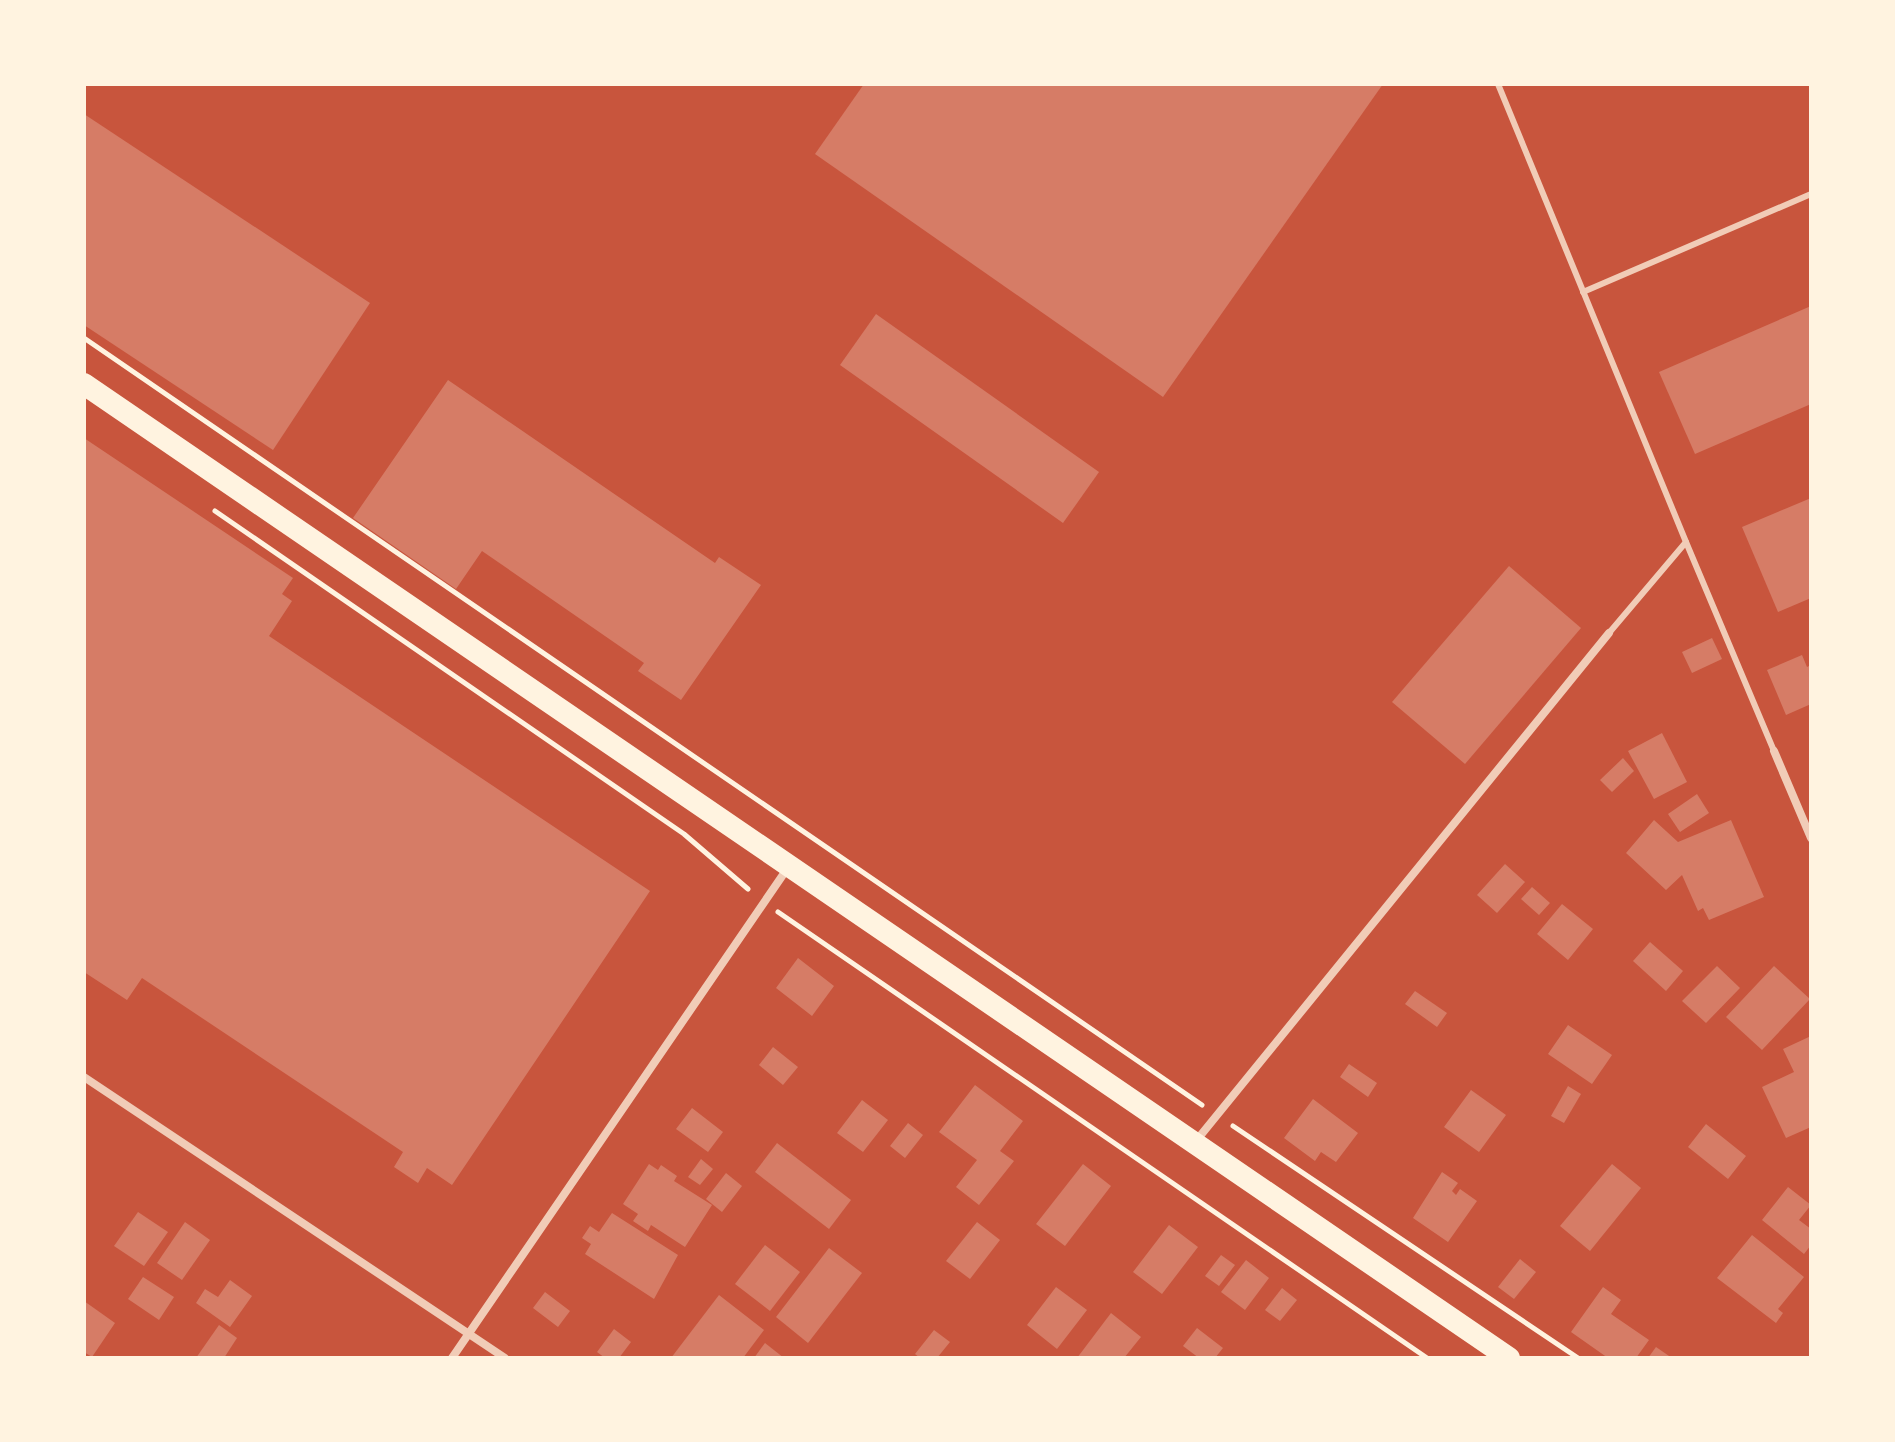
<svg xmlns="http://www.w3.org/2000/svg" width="1895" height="1442" font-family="Raleway,sans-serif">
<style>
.building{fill:#d67c66}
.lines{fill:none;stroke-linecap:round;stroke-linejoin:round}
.path{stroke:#fff3e0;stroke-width:5}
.service{stroke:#f1ccb7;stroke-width:6}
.minor{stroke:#f1ccb7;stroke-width:8}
.trunk{stroke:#fff3e0;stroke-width:22}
</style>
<rect width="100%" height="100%" fill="#c8553d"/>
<g class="building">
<polygon points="864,84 1383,84 1163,397 815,154"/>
<polygon points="84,114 370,303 273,450 84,325"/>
<polygon points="1811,306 1811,404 1695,454 1659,372"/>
<polygon points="876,314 1099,472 1063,523 840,365"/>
<polygon points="448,380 715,563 719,557 761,585 681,700 638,671 644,663 482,551 456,589 353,518"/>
<polygon points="84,438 293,578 282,594 292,601 269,636 650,891 452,1185 427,1168 418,1183 394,1167 403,1152 142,978 127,1000 84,972"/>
<polygon points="1811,498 1811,598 1778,612 1742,527"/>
<polygon points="1509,566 1581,628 1465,764 1392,702"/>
<polygon points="1712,638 1722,659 1692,673 1682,652"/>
<polygon points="1802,655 1807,667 1811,665 1811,704 1786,715 1767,670"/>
<polygon points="1662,733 1687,782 1654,799 1628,751"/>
<polygon points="1623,758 1634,771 1612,792 1600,780"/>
<polygon points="1697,794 1709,813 1680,832 1668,814"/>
<polygon points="1654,820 1678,842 1731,820 1764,897 1709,920 1703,908 1698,911 1682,875 1666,890 1626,853"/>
<polygon points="1505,864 1525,882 1497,913 1477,895"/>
<polygon points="1532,887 1550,903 1539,915 1521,899"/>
<polygon points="1562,904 1593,929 1568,960 1537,934"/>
<polygon points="1650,942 1683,971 1666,991 1633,961"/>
<polygon points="798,958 834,986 812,1016 776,988"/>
<polygon points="1717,966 1740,988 1706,1023 1682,1001"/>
<polygon points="1774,966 1810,999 1762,1050 1726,1017"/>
<polygon points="1415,991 1447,1013 1437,1027 1405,1004"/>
<polygon points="1568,1025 1612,1055 1592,1084 1548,1054"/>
<polygon points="1811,1036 1811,1127 1786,1138 1762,1087 1794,1072 1783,1049"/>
<polygon points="773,1047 798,1067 783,1085 759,1065"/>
<polygon points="1349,1064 1377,1083 1368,1097 1340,1077"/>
<polygon points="975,1085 1023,1121 1000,1151 1014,1161 979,1205 956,1187 977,1160 939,1132"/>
<polygon points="1568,1086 1581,1094 1564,1123 1551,1116"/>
<polygon points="1471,1090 1506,1115 1479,1152 1444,1127"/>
<polygon points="1313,1099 1358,1133 1336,1162 1321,1152 1315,1161 1284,1138"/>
<polygon points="862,1100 888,1120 863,1152 837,1133"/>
<polygon points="692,1108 723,1132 708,1152 676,1129"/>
<polygon points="908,1123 923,1135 905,1158 890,1146"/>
<polygon points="1706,1124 1746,1156 1728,1179 1688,1147"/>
<polygon points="777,1143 851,1200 829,1229 755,1172"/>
<polygon points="701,1159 713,1169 700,1185 688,1177"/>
<polygon points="649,1164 658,1170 661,1165 677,1176 674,1181 712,1205 685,1247 651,1225 648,1231 633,1221 638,1214 623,1204"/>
<polygon points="1083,1164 1111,1186 1065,1246 1036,1224"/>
<polygon points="1612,1164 1641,1188 1590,1251 1560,1226"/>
<polygon points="1442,1172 1458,1183 1452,1191 1456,1195 1460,1189 1477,1201 1448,1242 1413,1218"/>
<polygon points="726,1173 742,1186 722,1212 706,1199"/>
<polygon points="1788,1187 1811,1205 1799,1220 1811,1229 1811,1245 1804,1254 1762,1220"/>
<polygon points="138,1212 168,1232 144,1266 114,1246"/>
<polygon points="612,1213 678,1255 654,1299 585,1254 591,1244 582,1238 590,1226 599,1232"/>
<polygon points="185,1222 210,1240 182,1280 157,1263"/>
<polygon points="977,1222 1000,1240 970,1279 946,1261"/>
<polygon points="1169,1225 1198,1247 1162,1294 1133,1272"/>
<polygon points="1752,1235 1804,1277 1778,1309 1783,1313 1776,1323 1717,1278"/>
<polygon points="765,1245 800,1272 770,1311 735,1284"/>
<polygon points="829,1248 862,1273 808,1343 776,1317"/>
<polygon points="1221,1255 1235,1265 1219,1286 1205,1276"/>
<polygon points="1520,1259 1536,1272 1514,1299 1498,1287"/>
<polygon points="1246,1260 1269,1278 1245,1310 1221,1292"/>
<polygon points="143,1277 174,1297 159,1320 128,1299"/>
<polygon points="230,1280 252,1296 230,1327 196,1303 205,1289 218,1297"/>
<polygon points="1056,1287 1087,1310 1057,1349 1027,1325"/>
<polygon points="1603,1287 1621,1300 1611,1314 1649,1340 1636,1358 1608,1358 1571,1332"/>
<polygon points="1282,1288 1297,1300 1280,1321 1265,1310"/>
<polygon points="545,1292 570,1311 558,1327 533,1308"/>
<polygon points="719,1295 764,1330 743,1358 671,1358"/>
<polygon points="84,1301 115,1323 92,1357 84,1352"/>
<polygon points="1111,1313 1141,1337 1124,1358 1077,1358"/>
<polygon points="219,1325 237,1338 224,1358 196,1358"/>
<polygon points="1197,1328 1223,1348 1215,1358 1199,1358 1183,1346"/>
<polygon points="614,1329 631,1342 619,1358 605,1358 597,1352"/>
<polygon points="934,1330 950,1342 937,1358 920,1358 915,1354"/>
<polygon points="765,1343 784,1358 754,1358"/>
<polygon points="1656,1347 1672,1358 1648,1358"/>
</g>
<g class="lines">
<g class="path">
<polyline points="84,338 1202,1105"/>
<polyline points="215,511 684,834 748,889"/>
<polyline points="778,912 1427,1358"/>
<polyline points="1233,1126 1578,1358"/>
</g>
<g class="service">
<polyline points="1498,84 1686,542"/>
<polyline points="1583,292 1811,194"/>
<polyline points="1609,633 1686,542 1774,751"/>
</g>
<g class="minor">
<polyline points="1774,751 1811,838"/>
<polyline points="84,1077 505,1358"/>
<polyline points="1196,1141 1609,633"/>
<polyline points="452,1358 789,866"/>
</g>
<polyline class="trunk" points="84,384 1509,1358"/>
</g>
<rect width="1895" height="1442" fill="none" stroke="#fff3e0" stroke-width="172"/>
</svg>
